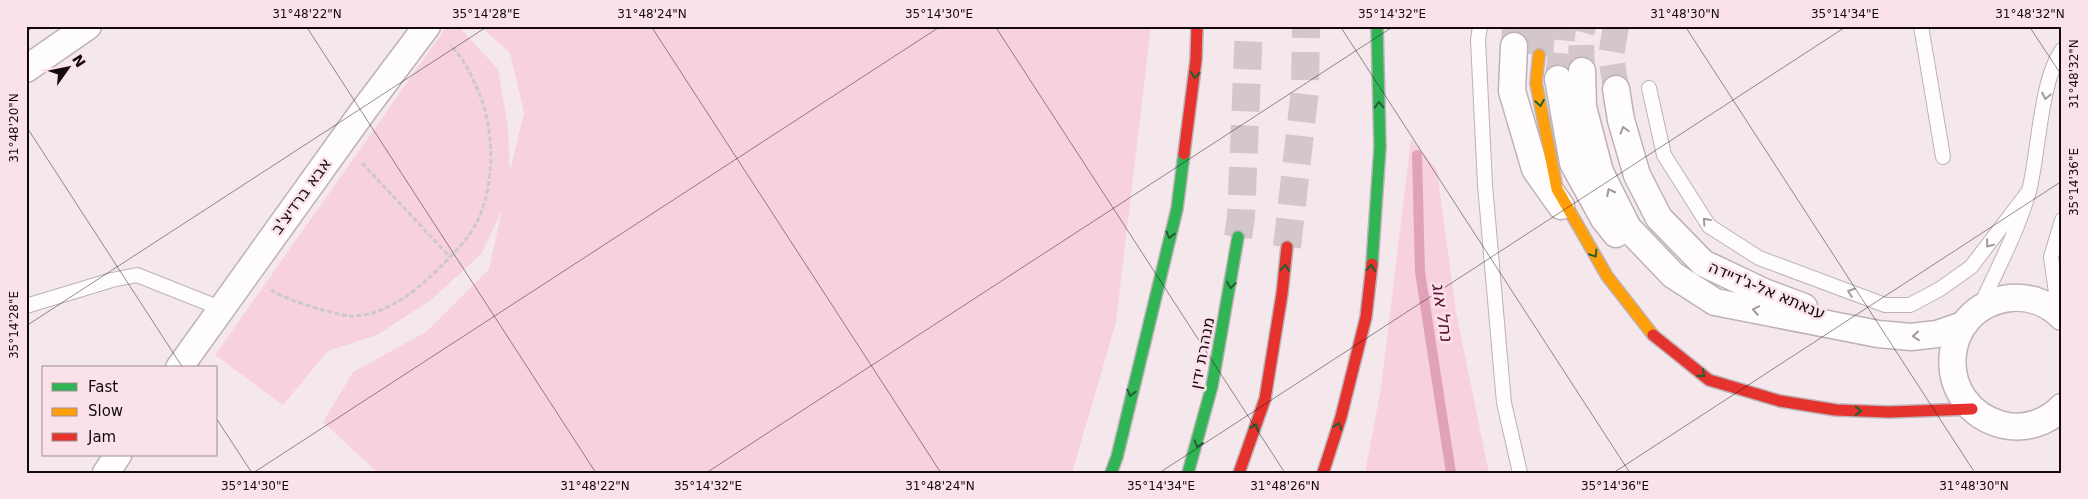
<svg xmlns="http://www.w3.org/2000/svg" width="2088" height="499" font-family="'DejaVu Sans','Noto Sans Hebrew',sans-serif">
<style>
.green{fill:#f7d2de}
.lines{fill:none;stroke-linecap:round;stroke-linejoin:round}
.stream{stroke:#e1a1b8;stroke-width:10}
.street-tunnel{stroke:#d3c7cb;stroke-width:26;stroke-dasharray:26 13;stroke-linecap:butt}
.secondary-tunnel{stroke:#d3c7cb;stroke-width:28;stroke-dasharray:28 14;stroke-linecap:butt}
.highway-tunnel{stroke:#d3c7cb;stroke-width:28;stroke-dasharray:28 14;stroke-linecap:butt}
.lane-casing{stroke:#bdb2b6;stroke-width:16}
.street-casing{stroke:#bdb2b6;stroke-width:29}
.fast-casing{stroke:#bdb2b6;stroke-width:14}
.slow-casing{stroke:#bdb2b6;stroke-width:14}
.jam-casing{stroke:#bdb2b6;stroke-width:14}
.path{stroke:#cdc8ca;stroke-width:3;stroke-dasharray:5 2.5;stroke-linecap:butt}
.lane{stroke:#fefcfc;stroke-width:14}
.street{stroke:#fefcfc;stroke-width:26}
.fast{stroke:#30b455;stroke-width:11}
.slow{stroke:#ff9f0a;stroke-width:11}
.jam{stroke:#e5322d;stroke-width:11}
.oneway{stroke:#225f31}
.oneway2{stroke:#a09b9c}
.ticks{fill:none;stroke:#140a0d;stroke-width:1;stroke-opacity:0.45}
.labels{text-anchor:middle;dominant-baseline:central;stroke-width:5;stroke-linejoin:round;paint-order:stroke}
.street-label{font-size:16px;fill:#140a0d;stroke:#fbe2ea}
.water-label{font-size:18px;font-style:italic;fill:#5c1035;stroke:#fbe2ea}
.neatline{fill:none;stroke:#140a0d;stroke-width:2}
.ticks-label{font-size:12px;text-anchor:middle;fill:#140a0d}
</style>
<rect width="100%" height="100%" fill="#f5e8ec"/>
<g class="green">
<polygon points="447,26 458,26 498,69 508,128 510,171 524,113 510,53 480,26 1151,26 1116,322 1072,473 378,473 323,422 353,372 426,332 489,269 502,210 482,253 431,300 377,335 328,351 283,405 215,355"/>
<polygon points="1411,139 1437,170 1456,312 1489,473 1365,473 1381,388"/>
</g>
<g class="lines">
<polyline class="stream" points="1417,155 1420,272 1451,473"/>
<g class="street-tunnel">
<polyline points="1616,26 1611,56 1616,89"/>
<polyline points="1514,46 1515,26"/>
<polyline points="1582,71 1581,34 1583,26"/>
<polyline points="1558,79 1563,26"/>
</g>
<polyline class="secondary-tunnel" points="1539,55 1542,26"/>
<g class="highway-tunnel">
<polyline points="1238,237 1241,217 1249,26"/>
<polyline points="1287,247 1305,90 1306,26"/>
</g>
<defs>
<g id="lane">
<polyline points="1480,26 1478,40 1485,185 1504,403 1520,473"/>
<polyline points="1921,26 1943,157"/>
<polyline points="1649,88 1664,155 1709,226 1759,258 1885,305 1910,305 1940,289 1971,267 2029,191"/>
<polyline points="26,306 112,280 137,275 220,308"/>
<path d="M1980 307C1997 269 2018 231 2029 191 2039 152 2040 81 2062 50"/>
<polyline points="2059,314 2051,257 2062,220"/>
</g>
<g id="street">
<polyline points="1514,46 1512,91 1535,169 1561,206"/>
<polyline points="26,69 88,26"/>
<polyline points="1582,71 1583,107 1600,172 1628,228 1673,275 1715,302 1878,334 1911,337 1937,334 1963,325"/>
<polyline points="1558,79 1573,163 1604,219 1616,234"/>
<polyline points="1616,89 1621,120 1637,175 1659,218 1703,263 1764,292 1804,307"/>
<path d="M2062 317C2048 303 2029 296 2010 298 1937 307 1932 407 2003 425 2024 430 2047 423 2062 407"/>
<polyline points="179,368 364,110 427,26"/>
<polyline points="106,473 118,455"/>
</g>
<g id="fast">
<polyline points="1372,264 1380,147 1377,26"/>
<polyline points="1111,473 1117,457 1177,209 1184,154"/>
<polyline points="1188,473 1212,386 1238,237"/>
</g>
<polyline id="slow" points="1539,55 1536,83 1557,189 1607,276 1653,335"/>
<g id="jam">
<polyline points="1184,154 1196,60 1197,26"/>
<polyline points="1653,335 1709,380 1780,401 1836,410 1889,412 1972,409"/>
<polyline points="1239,473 1265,399 1282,294 1287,247"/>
<polyline points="1323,473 1341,417 1366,317 1372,264"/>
</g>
</defs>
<use href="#lane" class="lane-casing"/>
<use href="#street" class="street-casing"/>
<use href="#fast" class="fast-casing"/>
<use href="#slow" class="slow-casing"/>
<use href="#jam" class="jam-casing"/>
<g class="path">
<polyline points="362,163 450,257"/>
<path d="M271 290C287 300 331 314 350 316 379 317 410 296 430 277 446 261 466 243 477 222 496 183 495 125 476 86 470 72 462 56 450 45"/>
</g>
<use href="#lane" class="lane"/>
<use href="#street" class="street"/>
<use href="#fast" class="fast"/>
<use href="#slow" class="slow"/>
<use href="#jam" class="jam"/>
</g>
<defs><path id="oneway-chevron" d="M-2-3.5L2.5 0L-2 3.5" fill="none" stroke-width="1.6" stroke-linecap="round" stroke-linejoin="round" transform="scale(1.25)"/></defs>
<g class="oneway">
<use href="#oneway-chevron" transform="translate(1195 75) rotate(97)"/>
<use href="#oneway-chevron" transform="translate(1540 103) rotate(81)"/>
<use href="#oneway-chevron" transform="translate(1379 105) rotate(-91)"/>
<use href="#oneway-chevron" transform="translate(1170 235) rotate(104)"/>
<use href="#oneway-chevron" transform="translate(1594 254) rotate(58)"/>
<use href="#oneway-chevron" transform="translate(1285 268) rotate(-84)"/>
<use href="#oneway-chevron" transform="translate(1371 268) rotate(-84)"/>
<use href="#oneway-chevron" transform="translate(1231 285) rotate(98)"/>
<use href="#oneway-chevron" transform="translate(1702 374) rotate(39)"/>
<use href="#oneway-chevron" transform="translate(1131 393) rotate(103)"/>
<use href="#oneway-chevron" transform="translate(1858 411) rotate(2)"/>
<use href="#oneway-chevron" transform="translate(1338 426) rotate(-72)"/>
<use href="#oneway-chevron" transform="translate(1255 427) rotate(-71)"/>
<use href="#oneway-chevron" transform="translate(1198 444) rotate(109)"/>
</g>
<g class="oneway2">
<use href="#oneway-chevron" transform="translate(2046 96) rotate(101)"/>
<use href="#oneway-chevron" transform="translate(1624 130) rotate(-106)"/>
<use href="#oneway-chevron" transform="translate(1610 192) rotate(-117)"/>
<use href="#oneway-chevron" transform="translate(1706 221) rotate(-132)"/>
<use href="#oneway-chevron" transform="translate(1989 244) rotate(129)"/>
<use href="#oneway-chevron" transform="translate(1851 292) rotate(-160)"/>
<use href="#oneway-chevron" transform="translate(1756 310) rotate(-169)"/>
<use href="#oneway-chevron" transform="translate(1916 336) rotate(175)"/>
</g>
<path class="ticks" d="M306 26 596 473M651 26 941 473M995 26 1285 473M1340 26 1630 473M1685 26 1975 473M2029 26 2062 76M26 32 35 26M26 126 183 368M26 326 488 26M216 418 252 473M253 473 941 26M706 473 1394 26M1159 473 1847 26M1613 473 2062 181"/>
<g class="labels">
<g class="street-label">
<text transform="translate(301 196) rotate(-54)">אבא ברדיצ'ב</text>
<text transform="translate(1767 290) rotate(23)">ענאתא אל-ג'דיידה</text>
<text transform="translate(1202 353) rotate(-79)">מנהרת ידין</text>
</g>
<g class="water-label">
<text transform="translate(1443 312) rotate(81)">נחל אוג</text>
</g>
</g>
<rect width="2088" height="499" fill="none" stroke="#fbe2ea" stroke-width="55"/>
<rect x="42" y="366" width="175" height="90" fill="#fbe2ea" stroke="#9f8c92"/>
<rect x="52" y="383" width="25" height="8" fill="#30b455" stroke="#9f8c92"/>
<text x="88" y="392" font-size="15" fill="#140a0d">Fast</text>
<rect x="52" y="408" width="25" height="8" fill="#ff9f0a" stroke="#9f8c92"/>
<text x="88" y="416" font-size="15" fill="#140a0d">Slow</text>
<rect x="52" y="433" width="25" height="8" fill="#e5322d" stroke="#9f8c92"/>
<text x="88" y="442" font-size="15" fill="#140a0d">Jam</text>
<g transform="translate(68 68) rotate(57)" stroke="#fbe2ea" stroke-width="4" paint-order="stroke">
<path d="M0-4L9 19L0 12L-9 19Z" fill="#140a0d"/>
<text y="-8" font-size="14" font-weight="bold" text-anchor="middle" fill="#140a0d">N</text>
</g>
<rect x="28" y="28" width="2032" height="444" class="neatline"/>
<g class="ticks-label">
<text x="307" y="18">31°48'22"N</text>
<text x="486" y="18">35°14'28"E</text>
<text x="652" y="18">31°48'24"N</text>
<text x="939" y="18">35°14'30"E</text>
<text x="1392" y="18">35°14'32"E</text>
<text x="1685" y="18">31°48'30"N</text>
<text x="1845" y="18">35°14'34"E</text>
<text x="2030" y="18">31°48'32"N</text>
<text transform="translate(2074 74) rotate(-90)" y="4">31°48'32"N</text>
<text transform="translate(14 128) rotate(-90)" y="4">31°48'20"N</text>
<text transform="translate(2074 182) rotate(-90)" y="4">35°14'36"E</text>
<text transform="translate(14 325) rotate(-90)" y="4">35°14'28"E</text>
<text x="255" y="490">35°14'30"E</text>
<text x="595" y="490">31°48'22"N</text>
<text x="708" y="490">35°14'32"E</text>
<text x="940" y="490">31°48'24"N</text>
<text x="1161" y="490">35°14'34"E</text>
<text x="1285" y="490">31°48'26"N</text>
<text x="1615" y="490">35°14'36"E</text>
<text x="1974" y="490">31°48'30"N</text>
</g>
</svg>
